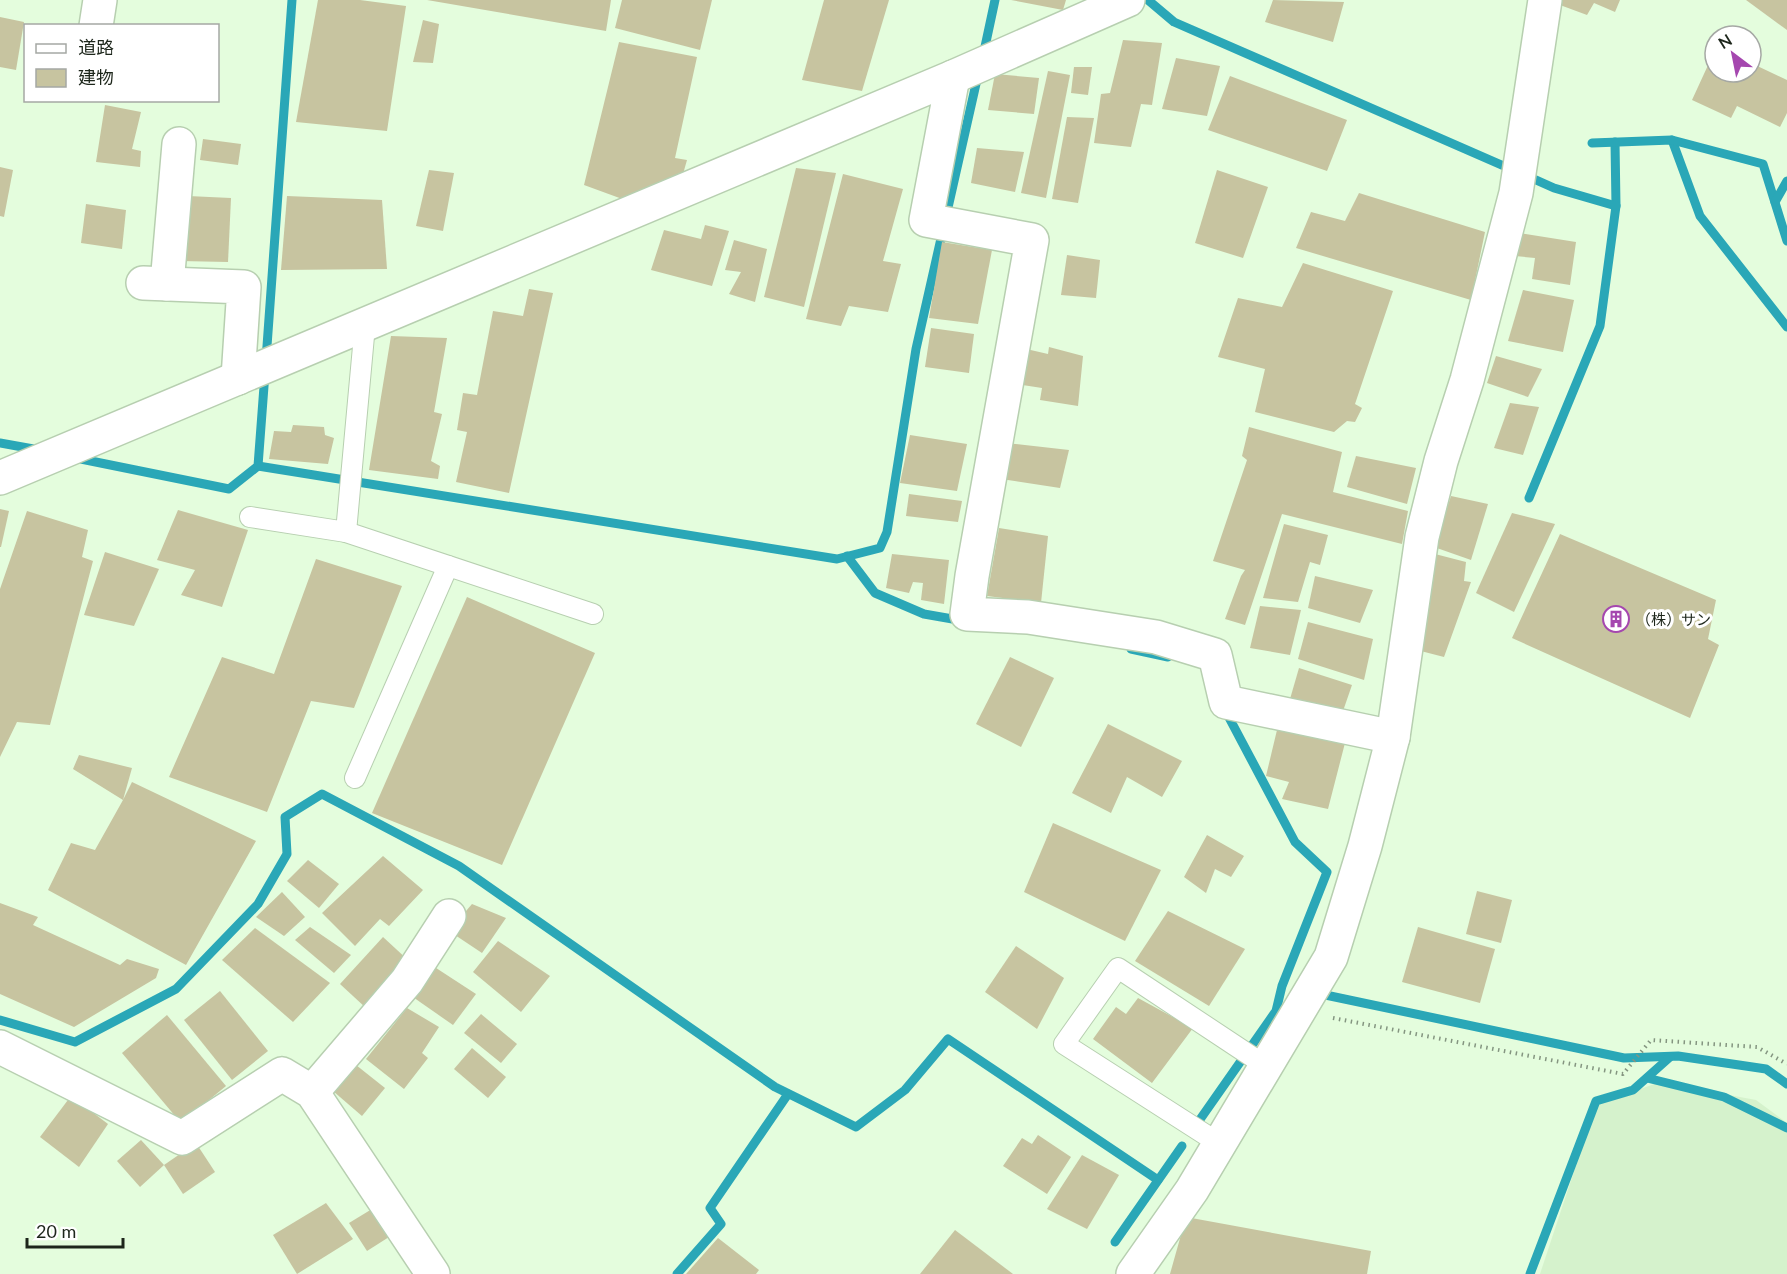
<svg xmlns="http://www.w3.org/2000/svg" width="1787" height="1274" font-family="Lato,'Noto Sans JP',sans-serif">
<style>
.built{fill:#d5f2cc}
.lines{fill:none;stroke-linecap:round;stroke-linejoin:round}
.stream{stroke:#2aa7b7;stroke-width:9}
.building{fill:#c7c4a0}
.lane-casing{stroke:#b7cfb0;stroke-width:22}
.street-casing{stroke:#b7cfb0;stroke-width:36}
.path{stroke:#849580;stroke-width:4;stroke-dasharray:1.5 4.5;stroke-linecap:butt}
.lane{stroke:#fff;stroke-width:20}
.street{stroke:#fff;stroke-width:33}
.labels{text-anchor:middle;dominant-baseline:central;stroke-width:6;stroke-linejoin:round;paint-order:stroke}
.poi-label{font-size:15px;fill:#1d261b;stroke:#fff;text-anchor:start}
</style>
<rect width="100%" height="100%" fill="#e4fddd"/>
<polygon class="built" points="1660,1082 1756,1100 1787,1123 1787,1274 1540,1274 1596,1105"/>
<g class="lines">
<g class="stream">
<polyline points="1148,0 1174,22 1513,170"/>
<polyline points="983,56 995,0"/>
<polyline points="1672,140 1700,216 1787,327"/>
<polyline points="1615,142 1616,206"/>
<polyline points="1592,143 1672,140 1763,164 1787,241"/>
<polyline points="1525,175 1554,188 1616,206 1600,326 1529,498"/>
<polyline points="1775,202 1787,181"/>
<polyline points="266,360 292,0"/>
<polyline points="0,443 39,450"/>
<polyline points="76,458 229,489 258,466 265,373"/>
<polyline points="258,466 837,559 880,548 887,532 916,349 978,75"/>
<polyline points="847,556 875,593 924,614 964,621"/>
<polyline points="1131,649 1168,657"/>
<polyline points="1316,993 1624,1058 1678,1056 1766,1069 1787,1084"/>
<polyline points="0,1020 75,1042 176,989 258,904 287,854 285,817 322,794 459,866 775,1087 856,1127 905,1090 948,1039 1158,1180"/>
<polyline points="1647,1078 1724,1097 1787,1128"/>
<polyline points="1194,1128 1276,1011 1282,986 1327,872 1295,842 1225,710"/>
<polyline points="1115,1242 1182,1146"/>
<polyline points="677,1274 721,1224 710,1208 788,1094"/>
<polyline points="1530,1274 1596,1101 1633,1090 1670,1057"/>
</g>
</g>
<g class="building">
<polygon points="318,0 360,0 406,6 387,131 296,122"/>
<polygon points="427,0 611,0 606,31"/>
<polygon points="622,0 712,0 700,50 615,28"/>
<polygon points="824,0 889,0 862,91 802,80"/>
<polygon points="1011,0 1066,0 1063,10"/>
<polygon points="1273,0 1344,2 1333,42 1265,22"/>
<polygon points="1562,0 1620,0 1615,12 1594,3 1587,15 1560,5"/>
<polygon points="1746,0 1787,0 1787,30"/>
<polygon points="0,17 24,22 16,70 0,67"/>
<polygon points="423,20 439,24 433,63 413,62"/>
<polygon points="1123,40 1162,43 1152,105 1141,104 1131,147 1094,143 1101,94 1110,93"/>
<polygon points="619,42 697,57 675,158 687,160 683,174 625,200 584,185"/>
<polygon points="1715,50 1715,72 1751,72 1751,63 1787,80 1787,113 1780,127 1737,106 1731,118 1692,100"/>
<polygon points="1176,58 1220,66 1207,116 1162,109"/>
<polygon points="1074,67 1092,67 1088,95 1071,93"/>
<polygon points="1048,71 1070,75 1046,198 1021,193"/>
<polygon points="995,74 1039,78 1034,114 988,110"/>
<polygon points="1230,76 1347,120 1327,171 1208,130"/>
<polygon points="105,105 141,112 132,149 141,151 140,167 96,162"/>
<polygon points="1067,117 1094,118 1078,203 1052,199"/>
<polygon points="203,139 241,144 238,165 200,160"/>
<polygon points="977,148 1024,152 1015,192 971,183"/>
<polygon points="0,167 13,170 4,217 0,216"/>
<polygon points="796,168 836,173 804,307 764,297"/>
<polygon points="429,170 454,173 443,231 416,226"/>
<polygon points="1217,170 1268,187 1243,258 1195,243"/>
<polygon points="843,174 903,189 883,261 901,264 888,312 849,306 841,326 806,319"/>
<polygon points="1359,193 1485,232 1471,300 1296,248 1311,212 1345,221"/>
<polygon points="188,196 231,198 228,262 180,261"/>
<polygon points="287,196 382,200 387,269 281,270"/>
<polygon points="86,204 126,210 122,249 81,243"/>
<polygon points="705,225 729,231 712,286 651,270 664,230 701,239"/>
<polygon points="1519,233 1576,242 1570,285 1532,279 1535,258 1515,256"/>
<polygon points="734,240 767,249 755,302 729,294 741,272 725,270"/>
<polygon points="942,242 992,250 978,324 929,318"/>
<polygon points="1067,255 1100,260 1096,298 1061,295"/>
<polygon points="1303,263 1393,291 1355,404 1362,408 1355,422 1347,421 1334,432 1255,412 1265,369 1218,357 1238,298 1282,307"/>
<polygon points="529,289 553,293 509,493 456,482 467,432 457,430 463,393 477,395 493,311 523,316"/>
<polygon points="1523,290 1574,300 1563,352 1508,341"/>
<polygon points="931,328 974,334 969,373 925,367"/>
<polygon points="391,336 447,338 434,412 442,414 431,461 440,466 438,479 369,470"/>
<polygon points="1049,347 1083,356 1078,406 1040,400 1042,388 1016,384 1022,348 1048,354"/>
<polygon points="1496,356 1542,369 1528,397 1487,383"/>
<polygon points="1510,403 1539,407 1523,455 1494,448"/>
<polygon points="293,425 324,427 325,435 334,438 328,464 269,459 274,431 291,432"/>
<polygon points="1249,427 1342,452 1333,492 1408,511 1402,544 1282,514 1245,625 1225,619 1241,576 1245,570 1213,561 1247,460 1242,456"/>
<polygon points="910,435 967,444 957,491 900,483"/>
<polygon points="1006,443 1069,450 1060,488 1001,479"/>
<polygon points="1356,456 1416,468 1407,504 1347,487"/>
<polygon points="909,494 962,501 958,522 906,516"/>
<polygon points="1451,496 1488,504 1471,560 1434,547"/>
<polygon points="0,509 9,511 1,547 0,547"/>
<polygon points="178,510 248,530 222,607 181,595 195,570 157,560"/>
<polygon points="27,511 88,530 82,557 93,561 50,725 17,722 0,757 0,589"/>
<polygon points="1512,513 1555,524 1514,612 1476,593"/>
<polygon points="1284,524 1328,535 1320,565 1310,562 1298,602 1263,598"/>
<polygon points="999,528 1048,536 1041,603 987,596"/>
<polygon points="1560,534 1716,600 1708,639 1719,645 1690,718 1512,638"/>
<polygon points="105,552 159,569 134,626 84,615"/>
<polygon points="892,554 949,560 944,604 921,600 923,583 913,582 909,593 886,588"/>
<polygon points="1435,554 1466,562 1464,581 1471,582 1444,657 1413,649"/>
<polygon points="316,559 402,586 354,708 311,701 267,812 169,777 222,657 274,674"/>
<polygon points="1315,576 1373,590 1360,623 1308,608"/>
<polygon points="467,597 595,653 502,865 372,813"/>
<polygon points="1260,606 1301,610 1290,655 1250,648"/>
<polygon points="1308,622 1373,639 1364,680 1298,659"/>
<polygon points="1010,657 1054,678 1021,747 976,724"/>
<polygon points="1299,668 1352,685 1343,711 1290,699"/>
<polygon points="1108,724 1182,761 1162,797 1127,777 1111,813 1072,793"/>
<polygon points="1277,730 1345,743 1328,809 1282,799 1289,782 1266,776"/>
<polygon points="79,755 132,768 123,800 132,782 256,841 186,965 48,890 71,843 95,850 123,800 73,769"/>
<polygon points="1053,823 1161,870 1125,941 1024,892"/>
<polygon points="1207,835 1244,856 1231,877 1215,869 1206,893 1184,877"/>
<polygon points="383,856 423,890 389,926 380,919 355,946 322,913"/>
<polygon points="308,860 339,884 319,908 287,881"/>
<polygon points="1477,891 1512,900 1501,943 1466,934"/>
<polygon points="282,892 305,917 284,936 256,917"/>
<polygon points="0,903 38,917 33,925 120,965 127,959 159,969 156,978 74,1027 0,994"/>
<polygon points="472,904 506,918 482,953 449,931"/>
<polygon points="1168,911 1245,949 1209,1006 1135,961"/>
<polygon points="310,927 351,955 334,973 295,940"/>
<polygon points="1418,927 1495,949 1480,1003 1402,982"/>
<polygon points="255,928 330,983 293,1022 222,960"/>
<polygon points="383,937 409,961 366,1008 340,984"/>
<polygon points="498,941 550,976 521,1012 473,972"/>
<polygon points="1016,946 1064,978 1037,1029 985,992"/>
<polygon points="433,966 476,994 453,1025 410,995"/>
<polygon points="220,991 268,1051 232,1080 184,1020"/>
<polygon points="1138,998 1193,1028 1152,1083 1093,1039 1116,1007 1126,1014"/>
<polygon points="407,1008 439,1027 422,1053 428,1058 404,1089 366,1059"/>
<polygon points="481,1014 517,1044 501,1063 464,1033"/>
<polygon points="167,1015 226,1086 181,1123 122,1053"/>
<polygon points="472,1048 506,1077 488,1098 454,1069"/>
<polygon points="356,1065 385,1088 362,1116 333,1091"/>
<polygon points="71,1096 108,1124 79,1167 40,1137"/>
<polygon points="1038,1135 1071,1157 1047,1194 1003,1166 1022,1138 1032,1144"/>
<polygon points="141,1140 164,1165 140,1187 117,1161"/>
<polygon points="196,1143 215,1172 183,1194 164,1165"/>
<polygon points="1082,1155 1119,1175 1087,1229 1047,1209"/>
<polygon points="326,1203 353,1239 297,1274 273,1235"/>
<polygon points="372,1209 389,1237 367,1251 349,1223"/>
<polygon points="1186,1217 1371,1251 1367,1274 1170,1274"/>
<polygon points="955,1230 1013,1274 920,1274"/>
<polygon points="718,1238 759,1270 756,1274 686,1274"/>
</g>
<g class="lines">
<defs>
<g id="lane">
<polyline points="250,517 346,532 365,325"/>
<polyline points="346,532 593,614"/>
<polyline points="355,778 448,566"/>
<polyline points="1220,1144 1064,1044 1118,968 1266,1066"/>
</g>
<g id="street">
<polyline points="96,26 100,0"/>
<polyline points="953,77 926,220 1032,240 972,576 967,614 1028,617 1156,637 1215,655 1226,702 1393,737"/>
<polyline points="143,283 244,287 238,378"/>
<polyline points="167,284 179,144"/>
<polyline points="0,478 953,77 1128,0"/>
<polyline points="0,1047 182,1138 282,1074 312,1092 433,1274"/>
<polyline points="312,1092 407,981 449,916"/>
<polyline points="1133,1274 1192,1190 1331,957 1365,846 1393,737 1422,537 1441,461 1467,380 1516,193 1545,0"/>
</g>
</defs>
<use href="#lane" class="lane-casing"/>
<use href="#street" class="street-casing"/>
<polyline class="path" points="1333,1018 1623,1074 1651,1040 1757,1047 1787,1064"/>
<use href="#lane" class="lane"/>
<use href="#street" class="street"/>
</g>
<defs>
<symbol id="building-ring" viewBox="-11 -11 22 22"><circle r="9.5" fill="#fff" stroke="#a547af" stroke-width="1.5"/><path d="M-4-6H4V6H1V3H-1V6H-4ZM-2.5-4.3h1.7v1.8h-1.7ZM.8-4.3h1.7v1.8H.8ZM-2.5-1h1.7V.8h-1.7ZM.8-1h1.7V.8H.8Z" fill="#a547af"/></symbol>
</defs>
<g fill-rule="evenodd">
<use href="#building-ring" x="1601" y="604" width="30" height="30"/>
</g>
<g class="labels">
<g class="poi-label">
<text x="1636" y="619">（株）サン</text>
</g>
</g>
<rect x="24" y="24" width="195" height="78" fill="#ffffff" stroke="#a5a8a4" stroke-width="1.5"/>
<rect x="36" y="44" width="30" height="9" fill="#ffffff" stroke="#a5a8a4" stroke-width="1.5"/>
<text x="78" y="54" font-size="18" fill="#1d261b">道路</text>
<rect x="36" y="69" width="30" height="18" fill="#c7c4a0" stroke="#a5a8a4" stroke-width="1.5"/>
<text x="78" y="84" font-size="18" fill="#1d261b">建物</text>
<g transform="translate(1733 54) rotate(328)"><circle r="28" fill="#ffffff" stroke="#a5a8a4" stroke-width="1.5"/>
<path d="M0-4.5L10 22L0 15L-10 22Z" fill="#a547af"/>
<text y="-9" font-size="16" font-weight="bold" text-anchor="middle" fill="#1d261b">N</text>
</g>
<path d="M27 1238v9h96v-9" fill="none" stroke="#1d261b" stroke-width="3"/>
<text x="36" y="1238" font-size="18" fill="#1d261b" stroke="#ffffff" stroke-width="4.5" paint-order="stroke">20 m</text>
</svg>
